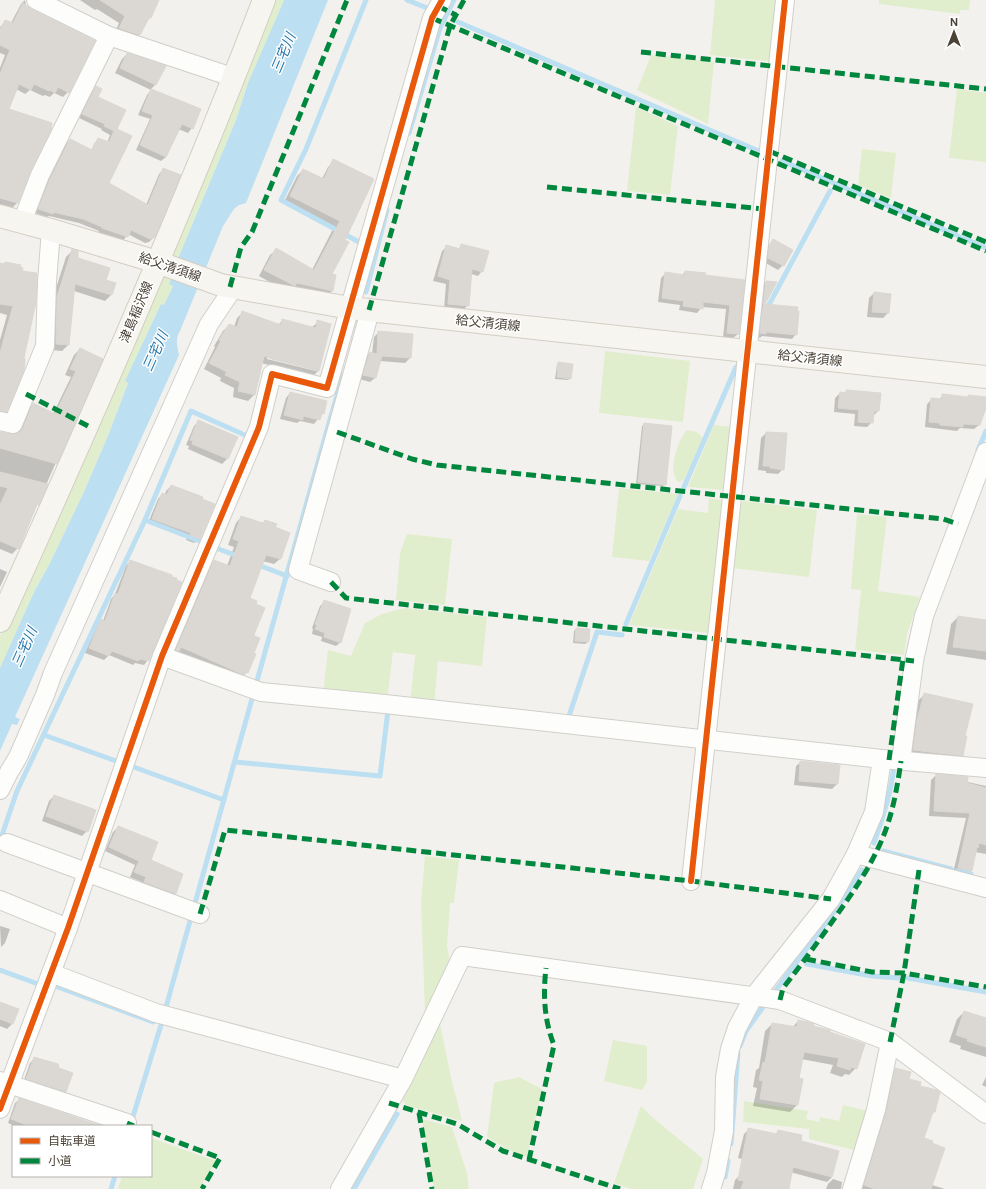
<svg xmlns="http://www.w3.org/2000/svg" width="986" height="1189" font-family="'DM Sans','Noto Sans JP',sans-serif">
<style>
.green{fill:#e1eecd}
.water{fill:#bcdff2}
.shadow{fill:#0003;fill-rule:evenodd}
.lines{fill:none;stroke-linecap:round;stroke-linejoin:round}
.stream{stroke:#bcdff2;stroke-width:5}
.building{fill:#dbd8d3;stroke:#dbd8d3}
.street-casing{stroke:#d1cfca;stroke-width:20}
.secondary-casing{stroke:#d3cec3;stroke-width:24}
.street{stroke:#fdfdfc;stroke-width:18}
.secondary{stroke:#f7f5f0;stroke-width:22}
.quiet{stroke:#00873e;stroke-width:5;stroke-dasharray:10 5;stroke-linecap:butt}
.cycleway-casing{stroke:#fff;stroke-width:8}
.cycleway{stroke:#e8590c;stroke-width:6}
.labels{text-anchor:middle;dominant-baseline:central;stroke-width:3;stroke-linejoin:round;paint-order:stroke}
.street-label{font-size:13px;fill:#4a4237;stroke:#fff}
.water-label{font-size:14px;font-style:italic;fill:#2878ab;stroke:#fff}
</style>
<rect width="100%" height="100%" fill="#f3f1ed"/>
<g class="green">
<polygon points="274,0 284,0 248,83 236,120 177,261 170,259"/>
<polygon points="715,0 779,0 773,57 767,61 710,55"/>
<polygon points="879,0 970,0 969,10 960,10 960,14 879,4"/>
<polygon points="651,55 714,62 708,124 637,90"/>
<polygon points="957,89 986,93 986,162 949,158"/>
<polygon points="636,107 678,126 670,195 627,191"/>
<polygon points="862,149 896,153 891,198 858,185"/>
<polygon points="162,276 170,279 169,284 173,285 164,306 161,304 125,381 128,382 108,436 83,494 49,565 34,592 0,668 0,636"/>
<polygon points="605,351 690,361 683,422 599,413"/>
<polygon points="714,425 734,427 724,490 688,487"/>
<path d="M687 430 697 432 703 438 684 480 678 482C667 470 678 440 687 430Z"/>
<polygon points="619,488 678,494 649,561 612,557"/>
<polygon points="709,498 722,500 726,505 709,633 629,625 678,509 708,513"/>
<polygon points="744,501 817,510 809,577 731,568 737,506"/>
<polygon points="857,514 887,517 878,591 920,597 907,634 904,655 855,650 861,590 851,589"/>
<polygon points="407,534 452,539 445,605 396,600 400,553"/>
<polygon points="405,608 487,617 482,666 438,661 434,706 410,703 415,655 393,652 387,701 323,694 328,650 351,656 365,623 382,614"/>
<polygon points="425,856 459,860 454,903 450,903 447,946 450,962 425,1013 421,901"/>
<polygon points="439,1019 452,1082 457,1100 462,1121 406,1105 402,1100"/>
<polygon points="613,1040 647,1046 647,1082 642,1090 604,1081"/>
<path d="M519 1077 542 1089 527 1157 505 1148 487 1137 494 1083C502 1080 511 1080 519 1077Z"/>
<polygon points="744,1101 808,1111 806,1119 819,1122 820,1117 839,1121 843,1105 868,1111 858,1151 809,1139 809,1129 743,1122"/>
<polygon points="641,1106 652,1117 703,1159 693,1189 631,1189 614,1183"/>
<polygon points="422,1119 452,1127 467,1173 469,1189 435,1189 432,1180"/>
<polygon points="151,1138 216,1161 199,1189 118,1189 122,1176 151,1176"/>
</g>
<path class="water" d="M284 0H328L246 203 239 205 234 209 223 226 180 331C175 339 177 346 179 355L15 717 20 719 17 725 12 724 0 751V668L34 592 49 565 83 494 108 436 128 383 125 381 161 304 164 305 173 286 169 284 177 261 236 120 248 83Z"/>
<g class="shadow">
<polygon points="25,0 26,6 68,92 63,97 54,93 50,97 45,95 43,96 30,90 25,94 16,89 8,109 30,170 17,203 12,208 0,204 0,68 5,55 0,53 0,27 6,21 11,23 21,4"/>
<polygon points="80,0 159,0 139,35 133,41 114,34 119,23 97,9 95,10"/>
<polygon points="127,54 164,67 155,85 150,90 200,109 192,128 188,133 178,129 166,157 161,161 136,150 150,119 138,115 147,95 151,90 115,73 122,59"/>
<polygon points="96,87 96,97 116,129 107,183 146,205 159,174 164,169 154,237 149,242 145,243 128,234 123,241 98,233 99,231 79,223 49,216 47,217 35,213 46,185 65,145 70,140 91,151 94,144 98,140 107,143 110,135 101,130 102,129 79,118 92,92"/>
<polygon points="334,161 343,241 331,275 332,291 326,297 286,291 259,276 270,255 276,250 312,270 334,227 284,202 297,176 303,170 322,179 328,167"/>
<polygon points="773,240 791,250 783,265 778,270 764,262 765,251"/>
<polygon points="462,245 482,271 478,276 471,274 468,305 463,310 444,309 446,284 433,281 442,251 447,246 458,249"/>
<polygon points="72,251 77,259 105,280 114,283 111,295 105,301 74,291 68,345 62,351 50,350 51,304 66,257"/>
<polygon points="0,264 19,266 6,411 0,417 0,340 7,315 0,313"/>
<polygon points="685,272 704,276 743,281 738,334 733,338 723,338 726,309 702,307 697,313 679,310 680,305 658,302 661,278 665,274 682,275"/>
<polygon points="766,282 763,305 796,334 792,339 762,336 760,338 756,337 761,287"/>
<polygon points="874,293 888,313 883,318 867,317 869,298"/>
<path d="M243 312 278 325 282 321 311 328 318 322 319 370 313 376 261 363 254 395 248 401 233 397 234 388 220 381 221 378 204 369 215 347 214 346 223 331 229 325 234 327 237 318ZM267 357 316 369V371L267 359Z"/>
<polygon points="379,332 410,358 405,363 380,361 375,378 370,382 359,379 365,358 370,353 372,354 374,337"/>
<polygon points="80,349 102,359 18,548 12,554 0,549 0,432 10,435 17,434 27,410 33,405 53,414 71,377 65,375 74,355"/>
<polygon points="559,363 570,378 568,380 555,379 557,365"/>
<polygon points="847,391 878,411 873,416 872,422 867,427 854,426 855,414 834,412 835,398 840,393 844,393"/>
<polygon points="290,393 323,413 314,424 300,421 297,423 280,419 286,398"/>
<polygon points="943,395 967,398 969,396 986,398 986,405 979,425 974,429 960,428 957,431 925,427 927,404 932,399 939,400"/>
<polygon points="199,421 237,438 227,459 222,464 188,449 189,446 186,445 194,426"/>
<polygon points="644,424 665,484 663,486 636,484 642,426"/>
<polygon points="766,433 783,469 778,474 766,473 766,471 758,470 761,438"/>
<polygon points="171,486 199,539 194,543 186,540 187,537 148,523 158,499 162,494 165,495 166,491"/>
<polygon points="241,517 262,524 265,521 274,528 280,559 274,564 262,561 249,599 254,631 247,672 242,678 171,656 209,567 214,561 227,566 234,547 228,545 236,523"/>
<polygon points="130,561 148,660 144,665 135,663 133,665 109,655 104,660 85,653 97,624 101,620 103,621 111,599 115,594 126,566"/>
<polygon points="0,569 7,572 0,587"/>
<polygon points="325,602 349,616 341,642 336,646 321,641 322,637 312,634 313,629 312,628 320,606"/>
<polygon points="958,617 986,621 986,660 946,654 951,624"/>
<polygon points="576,629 588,642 585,644 573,643 574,631"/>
<polygon points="925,694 962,755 956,761 907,756 911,727 919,700"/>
<polygon points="801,762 839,766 837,784 832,789 794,785 796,766"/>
<polygon points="936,775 986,786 986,854 975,852 971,871 966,876 953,873 966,818 929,816 931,780"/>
<polygon points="54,796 87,831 82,836 42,821 49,801"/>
<polygon points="118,827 150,860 175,893 170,898 140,887 142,882 130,877 135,865 105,851 113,832"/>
<polygon points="0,926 10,929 5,943 1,947"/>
<polygon points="0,1003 17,1009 12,1024 7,1029 0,1026"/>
<polygon points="964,1012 986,1019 986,1057 960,1049 961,1046 949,1042 957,1019"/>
<polygon points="798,1021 812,1027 856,1068 849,1075 845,1074 842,1077 830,1073 833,1065 801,1059 798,1079 802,1080 797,1105 790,1112 753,1106 757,1088 753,1087 756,1070 759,1068 765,1031 772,1024 792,1028"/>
<polygon points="35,1058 58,1068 65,1091 60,1096 23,1083 30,1063"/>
<polygon points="896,1069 908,1080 919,1086 934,1112 931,1115 923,1138 931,1144 932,1185 945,1189 860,1189 891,1074"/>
<polygon points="986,1077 986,1087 982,1085"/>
<polygon points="19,1100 99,1126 15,1126 8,1123 15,1103"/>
<polygon points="749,1129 775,1135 778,1131 800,1142 832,1177 827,1182 738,1158 744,1134"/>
<polygon points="740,1175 783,1189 733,1189 735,1180"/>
<polygon points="833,1179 842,1182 841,1189 826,1189 828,1184"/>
</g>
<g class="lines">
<g class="stream">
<polyline points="407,0 427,8"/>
<polyline points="458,22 761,152"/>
<polyline points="409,133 440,28 454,0"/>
<polyline points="782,161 986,248"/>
<polyline points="359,242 281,200 306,149 366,0"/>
<polyline points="366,292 387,210"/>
<polyline points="757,327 830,191"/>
<polyline points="978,450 986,431"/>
<polyline points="684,487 736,367"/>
<polyline points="145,520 202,542"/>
<polyline points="216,548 240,557"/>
<polyline points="256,564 287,576"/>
<polyline points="626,624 680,496"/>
<polyline points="568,719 597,632 622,635"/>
<polyline points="44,735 116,761"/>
<polyline points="235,762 380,776 388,710 391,710"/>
<polyline points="131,766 224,800"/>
<polyline points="0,841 17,791 145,520 191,411 247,436"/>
<path d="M874 843C883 817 891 793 894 766"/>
<polyline points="883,851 951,869"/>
<polyline points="957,871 971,874"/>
<polyline points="807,964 872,976 898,978"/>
<polyline points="0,970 38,984"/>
<polyline points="908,978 986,992"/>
<polyline points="55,986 153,1022"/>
<polyline points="775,991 840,904 862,870"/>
<polyline points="740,1046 746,1031 763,1007"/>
<polyline points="131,1123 161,1025 327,430 343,375"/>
<polyline points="731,1144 738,1053"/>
<polyline points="725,1177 728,1161"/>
<polyline points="111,1189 115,1176"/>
<polyline points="354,1189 397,1114"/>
</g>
</g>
<g class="building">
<polygon points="100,0 159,0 151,18 149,18 140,35 119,28 125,16"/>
<polygon points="23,3 31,9 95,41 69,93 58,87 55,93 50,90 49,91 34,84 31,90 19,84 9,109 52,123 51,130 31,170 18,203 0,198 0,74 10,50 0,45 0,30 5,20 13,23"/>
<polygon points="127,53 166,66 156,85 120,68"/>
<polygon points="96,86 102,89 98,97 126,110 117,129 132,136 109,183 148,205 163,168 181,175 155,237 150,239 131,230 128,237 102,228 102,227 83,219 53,212 53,214 38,209 50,179 70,139 92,150 98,138 109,142 114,131 104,126 105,124 82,114"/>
<polygon points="151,89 201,109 193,129 182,124 166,157 140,145 153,115 142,111"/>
<polygon points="333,159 374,179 345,240 349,242 332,274 336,275 333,291 297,283 295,286 293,285 264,270 276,248 314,270 340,221 290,196 303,169 324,179"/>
<polygon points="773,239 793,250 784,266 768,258 769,246"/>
<polygon points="461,244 489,251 483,272 472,269 469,306 448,304 450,280 438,276 446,245 460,249"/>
<polygon points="72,249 78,251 78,258 110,268 106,280 116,283 112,295 75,284 69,345 56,344 57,297"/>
<polygon points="5,262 21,265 20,267 23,268 22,271 37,273 36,302 24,358 25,359 24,370 7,412 0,411 0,353 13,306 0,304 0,263 4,264"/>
<polygon points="685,271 706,273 705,275 745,280 739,334 727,333 730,305 703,302 703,309 683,306 684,301 662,298 665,272 685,275"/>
<polygon points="766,281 777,282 765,304 798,307 797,311 799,311 797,335 766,332 766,334 760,333"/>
<polygon points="874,292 891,294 889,313 872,312"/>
<polygon points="242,311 281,325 282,319 316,328 317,320 331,324 319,371 272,359 264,356 255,395 238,391 240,382 225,375 227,372 209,363 221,341 219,340 229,324 237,327"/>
<polygon points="378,331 413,334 411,358 382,356 376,378 363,375 370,352 377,354"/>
<polygon points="80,348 103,359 57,464 0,448 0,432 11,434 20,432 23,428 33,403 55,414 76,371 70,369"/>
<polygon points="558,362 573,364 571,379 557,377"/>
<polygon points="846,390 881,393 879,411 874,411 873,423 858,422 859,410 838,408 840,392 846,393"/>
<polygon points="290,392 327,401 324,414 322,413 320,420 303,416 303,420 284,415"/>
<polygon points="942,394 968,397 968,395 986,397 986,408 980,425 963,424 963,427 940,425 940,423 929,422 931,398 942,399"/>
<polygon points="198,420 238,437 228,459 192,444 193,441 190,440"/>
<polygon points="644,423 672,426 666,485 638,482"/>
<polygon points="766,432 787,433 784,470 770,468 770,466 763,466"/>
<polygon points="0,472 48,484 39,505 37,504 19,549 0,541 0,505 8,488 0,486"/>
<polygon points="171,485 203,497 202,499 215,504 200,539 190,535 191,533 152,519 162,493 167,495"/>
<polygon points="241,516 263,523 265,520 277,524 275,527 290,533 281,559 266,555 250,598 257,601 256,604 265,608 255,632 254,636 260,638 254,653 256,654 248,673 246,672 244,675 181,647 179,651 176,650 214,560 230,566 239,541 233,539"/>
<polygon points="130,560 172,575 172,577 177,578 176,580 182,582 149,661 140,659 138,661 112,651 109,656 89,648 101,619 105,621 115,593 118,594"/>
<polygon points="324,600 351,609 341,643 324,637 325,633 315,629 317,625 315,624"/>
<polygon points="958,616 986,620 986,651 953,647"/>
<polygon points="576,628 590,629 589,642 575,641"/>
<polygon points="924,693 973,704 965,736 967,736 963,756 913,750 917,720"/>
<polygon points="800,761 840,765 838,784 799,781"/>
<polygon points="936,774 968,777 967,783 986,788 986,845 979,843 978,848 977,847 972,871 958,868 970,813 934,811"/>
<polygon points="54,795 96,810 88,832 46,816"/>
<polygon points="118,826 158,842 151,860 183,874 176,894 144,882 146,877 134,872 139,861 109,847"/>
<polygon points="0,1002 19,1009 13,1024 0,1019"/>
<polygon points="964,1011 986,1018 986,1047 967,1041 968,1039 956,1035"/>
<polygon points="798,1020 808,1022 814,1024 813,1026 825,1029 830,1030 830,1032 865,1044 857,1069 851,1067 850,1070 837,1066 839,1058 804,1052 799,1078 803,1079 798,1105 760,1099 763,1081 759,1080 763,1062 765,1063 772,1023 797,1027"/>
<polygon points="34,1057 58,1064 59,1068 73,1073 66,1092 26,1079"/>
<polygon points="895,1068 911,1072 909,1079 921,1082 920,1086 937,1090 940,1092 935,1112 933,1112 924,1138 933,1141 932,1143 945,1148 931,1189 875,1189 864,1185 886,1113"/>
<polygon points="19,1098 101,1126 29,1126 11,1119"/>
<polygon points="748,1128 777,1134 778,1130 802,1135 801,1141 839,1151 832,1177 793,1167 789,1189 741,1189 744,1181 738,1180"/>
</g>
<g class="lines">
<defs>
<g id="street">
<polyline points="36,0 109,36 235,78"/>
<polyline points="22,222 40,175 109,36"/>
<polyline points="0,421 13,424 45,346 47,282 51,230"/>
<polyline points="331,582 298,570 370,311"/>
<polyline points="162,656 261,692 385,704 882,759 986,768"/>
<polyline points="901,761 914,661 924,616 986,452"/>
<polyline points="0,790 9,772 18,757 45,695 53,673 209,324 234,287"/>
<polyline points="7,843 200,914"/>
<polyline points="856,854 986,888"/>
<polyline points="691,881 785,0"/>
<polyline points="0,900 68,928"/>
<polyline points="51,973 156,1013 403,1079"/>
<polyline points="0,1081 127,1123"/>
<polyline points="0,1109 68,928 162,656 259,427 272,374 327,388 432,18 442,0"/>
<polyline points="340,1189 403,1079 462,956 780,1000 890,1042 986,1114"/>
<polyline points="711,1189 716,1173 724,1131 725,1077 730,1049 737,1028 754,996 831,899 856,854 874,812 882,759"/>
<polyline points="852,1189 876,1110 890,1042"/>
</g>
<g id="secondary">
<polyline points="0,216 51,230 157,262 221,285 350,308 986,377"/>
<path d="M0 621C93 416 183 210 264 0"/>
</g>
</defs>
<use href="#street" class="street-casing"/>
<use href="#secondary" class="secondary-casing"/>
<use href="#street" class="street"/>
<use href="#secondary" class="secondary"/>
<g class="quiet">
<polyline points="438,6 456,15"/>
<polyline points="432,18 986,251"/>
<polyline points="641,52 986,89"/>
<polyline points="769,151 986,242"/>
<polyline points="547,187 763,209"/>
<polyline points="230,287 241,247 252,232 347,0"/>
<polyline points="369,310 450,26 464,0"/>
<polyline points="26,394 88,426"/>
<polyline points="337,432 412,459 437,465 943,519 958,524"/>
<polyline points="331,582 346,598 914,661"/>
<polyline points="889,760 903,659"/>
<polyline points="200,914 225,830 691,881 831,899"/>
<polyline points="806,959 872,972 904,973 986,987"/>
<path d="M780 1000 783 988C801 965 818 942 834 919 851 895 868 871 880 844 892 818 897 789 901 761"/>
<polyline points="890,1042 904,973 919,870"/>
<polyline points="389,1103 457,1124 503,1151 620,1189"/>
<polyline points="419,1113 432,1189"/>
<polyline points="127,1123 134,1126"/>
<polyline points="151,1132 220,1158 202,1189"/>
<path d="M529 1160 554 1045C544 1020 543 994 546 968"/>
</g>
<defs>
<g id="cycleway">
<polyline points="691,881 785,0"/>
<polyline points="0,1109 68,928 162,656 259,427 272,374 327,388 432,18 442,0"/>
</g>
</defs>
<use href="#cycleway" class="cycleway-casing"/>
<use href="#cycleway" class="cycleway"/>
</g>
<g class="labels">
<g class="street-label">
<text transform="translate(170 267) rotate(19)">給父清須線</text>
<text transform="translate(136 312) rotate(-67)">津島稲沢線</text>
<text transform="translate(488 323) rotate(6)">給父清須線</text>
<text transform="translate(810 358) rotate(6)">給父清須線</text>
</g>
<g class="water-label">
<text transform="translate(283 53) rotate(-67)">三宅川</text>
<text transform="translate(155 351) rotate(-66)">三宅川</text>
<text transform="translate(24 647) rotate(-66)">三宅川</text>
</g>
</g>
<rect x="12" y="1125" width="140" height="52" fill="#ffffff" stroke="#b7b3af"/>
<rect x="20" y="1138" width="20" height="6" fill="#e8590c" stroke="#b7b3af"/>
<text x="48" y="1145" font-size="12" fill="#4a4237">自転車道</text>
<rect x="20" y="1158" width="20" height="6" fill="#00873e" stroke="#b7b3af"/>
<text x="48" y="1165" font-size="12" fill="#4a4237">小道</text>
<g transform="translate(954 32)" stroke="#ffffff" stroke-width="3" paint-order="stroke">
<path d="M0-3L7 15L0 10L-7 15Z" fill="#4a4237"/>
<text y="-6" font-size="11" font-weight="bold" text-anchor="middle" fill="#4a4237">N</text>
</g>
</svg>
